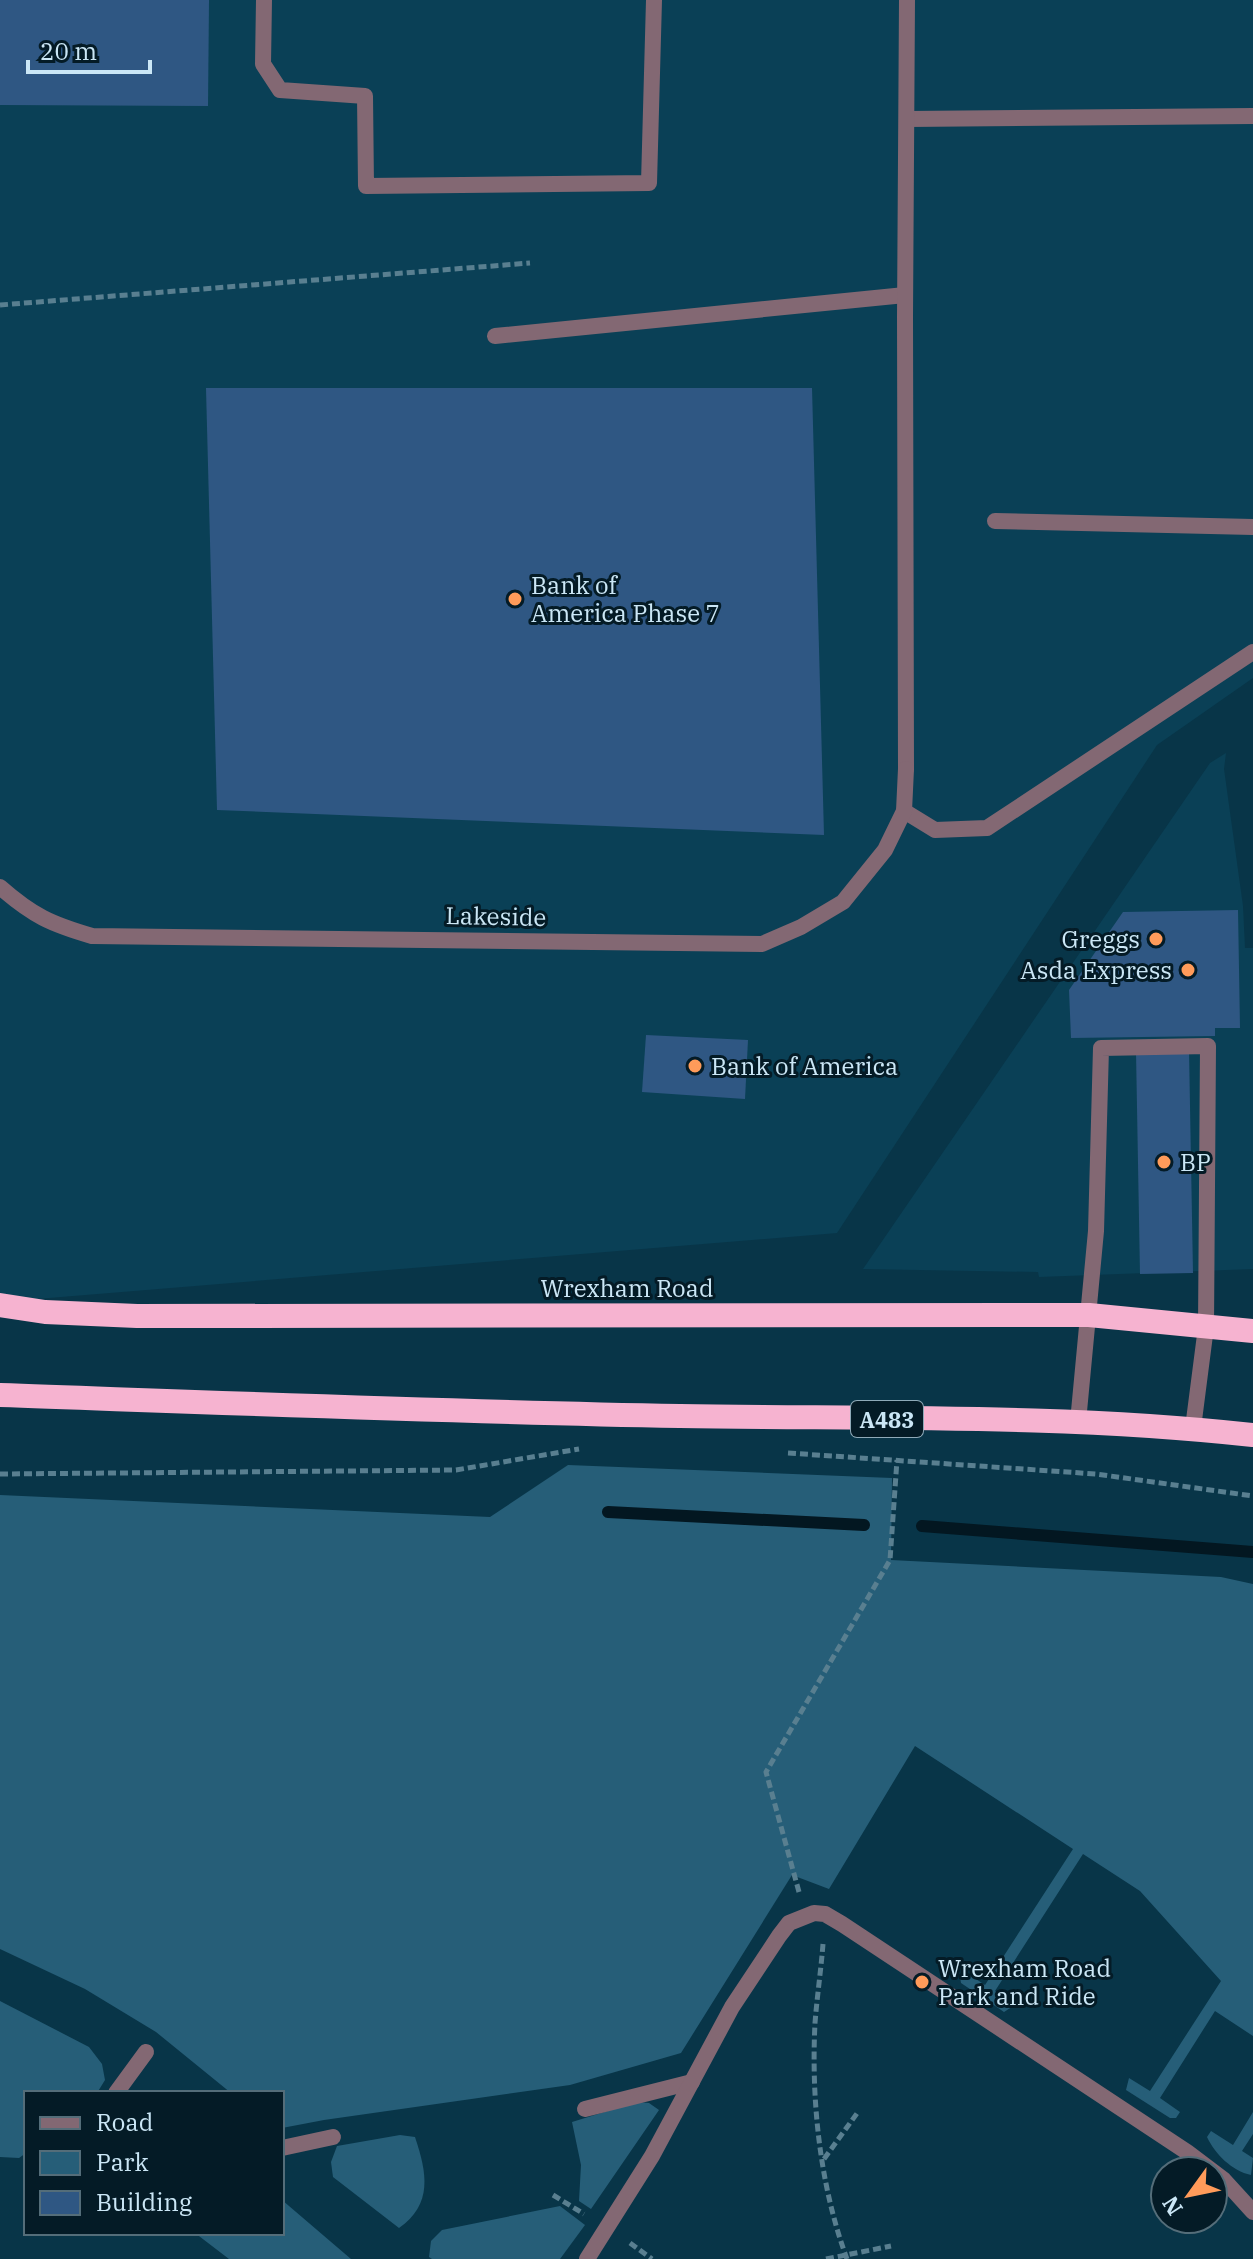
<svg xmlns="http://www.w3.org/2000/svg" width="1253" height="2259" font-family="'IBM Plex Serif',serif">
<style>
.built{fill:#0a4056}
.green{fill:#265e78}
.lines{fill:none;stroke-linecap:round;stroke-linejoin:round}
.stream{stroke:#031721;stroke-width:12}
.building{fill:#2f5783}
.path{stroke:#597f90;stroke-width:5;stroke-dasharray:8 4;stroke-linecap:butt}
.lane{stroke:#836873;stroke-width:16}
.street{stroke:#836873;stroke-width:16}
.highway{stroke:#f6b3d0;stroke-width:24}
.poi-dot{fill:#ff9b5a;stroke:#041b26;stroke-width:3}
.labels{text-anchor:middle;dominant-baseline:central;stroke-width:6;stroke-linejoin:round;paint-order:stroke}
.shield{fill:#041b26;stroke:#8faab8;stroke-width:2}
.shield-label{font-size:22px;font-weight:bold;fill:#cbe7f6}
.poi-label{font-size:24px;fill:#cbe7f6;stroke:#041b26;text-anchor:start}
.street-label{font-size:24px;fill:#cbe7f6;stroke:#041b26}
</style>
<rect width="100%" height="100%" fill="#083548"/>
<g class="built">
<polygon points="0,0 1253,0 1253,678 1157,745 837,1233 0,1302"/>
<polygon points="1226,753 1224,769 1243,906 1245,948 1253,948 1253,1269 1039,1277 1038,1272 863,1269 1210,763"/>
</g>
<g class="green">
<polygon points="568,1465 892,1478 891,1560 1221,1577 1253,1584 1253,2036 1215,2011 1160,2098 1180,2112 1176,2118 1170,2118 1126,2090 1129,2078 1150,2091 1221,1981 1140,1891 1083,1854 995,1991 1015,2005 1004,2012 961,1983 960,1977 964,1971 985,1985 1073,1849 915,1746 829,1889 792,1875 681,2053 570,2085 324,2120 282,2128 282,2093 231,2093 156,2032 85,1989 0,1949 0,1495 490,1517"/>
<polygon points="0,2001 89,2047 102,2064 105,2080 97,2093 26,2093 26,2153 19,2158 0,2157"/>
<polygon points="637,2102 649,2103 659,2110 591,2209 579,2201 581,2165 572,2122"/>
<path d="M1253 2112V2134L1242 2151 1253 2158 1251 2175C1232 2171 1215 2154 1207 2137L1211 2131 1233 2145Z"/>
<path d="M400 2135 415 2137C427 2173 433 2204 399 2228L333 2177 331 2162 337 2146Z"/>
<polygon points="282,2200 351,2259 229,2259 195,2233 282,2233"/>
<polygon points="560,2206 585,2225 560,2259 432,2259 429,2257 431,2241 442,2230"/>
</g>
<g class="lines">
<g class="stream">
<polyline points="608,1512 864,1525"/>
<polyline points="922,1526 1253,1552"/>
</g>
</g>
<g class="building">
<polygon points="0,0 209,0 208,106 0,105"/>
<polygon points="206,388 812,388 824,835 217,810"/>
<polygon points="1238,910 1240,1028 1215,1028 1215,1036 1071,1038 1069,990 1123,912"/>
<polygon points="646,1035 748,1040 745,1099 642,1092"/>
<polygon points="1189,1050 1193,1273 1140,1274 1136,1051"/>
</g>
<g class="lines">
<g class="path">
<polyline points="0,305 530,263"/>
<polyline points="788,1453 1096,1474 1253,1496"/>
<polyline points="0,1474 456,1470 579,1449"/>
<polyline points="799,1892 766,1772 890,1560 897,1460"/>
<path d="M823 1944C821 1970 817 1997 815 2023 811 2101 820 2186 847 2259"/>
<polyline points="824,2159 858,2112"/>
<polyline points="553,2195 584,2214"/>
<polyline points="630,2243 652,2259"/>
<polyline points="826,2259 891,2246"/>
</g>
<g class="lane">
<polyline points="264,0 263,64 280,90 365,96 366,186 649,183 654,0"/>
<polyline points="908,119 1253,116"/>
<polyline points="495,336 905,295"/>
<polyline points="995,521 1253,527"/>
<polyline points="906,769 905,316 907,0"/>
<polyline points="904,811 935,830 987,828 1253,652"/>
<polyline points="1078,1422 1096,1231 1101,1048 1208,1046 1206,1327 1193,1428"/>
<polyline points="116,2093 146,2052"/>
<polyline points="585,2109 692,2082"/>
<polyline points="282,2148 333,2137"/>
<polyline points="587,2259 652,2156 732,2007 779,1936 789,1923 814,1913 825,1914 842,1924 1187,2152 1224,2180 1253,2212"/>
</g>
<path class="street" d="M0 887C33 916 51 924 92 936L762 944 801 927 843 902 885 850 904 811 906 769"/>
<g class="highway">
<polyline points="0,1305 45,1312 137,1316 1089,1315 1253,1331"/>
<path d="M0 1395C227 1403 453 1412 680 1416 871 1419 1063 1414 1253 1435"/>
</g>
</g>
<g class="poi-dot">
<circle cx="515" cy="599" r="8"/>
<circle cx="1156" cy="939" r="8"/>
<circle cx="1188" cy="970" r="8"/>
<circle cx="695" cy="1066" r="8"/>
<circle cx="1164" cy="1162" r="8"/>
<circle cx="922" cy="1982" r="8"/>
</g>
<g class="labels">
<rect class="shield" x="851" y="1401" width="72" height="36" rx="6"/>
<g class="shield-label">
<text x="887" y="1419">A483</text>
</g>
<g class="poi-label">
<text x="531" y="585">Bank of<tspan x="531" dy="28">America Phase 7</tspan></text>
<text x="1140" y="939" text-anchor="end">Greggs</text>
<text x="1172" y="970" text-anchor="end">Asda Express</text>
<text x="711" y="1066">Bank of America</text>
<text x="1180" y="1162">BP</text>
<text x="938" y="1968">Wrexham Road<tspan x="938" dy="28">Park and Ride</tspan></text>
</g>
<g class="street-label">
<text transform="translate(496 916) rotate(1)">Lakeside</text>
<text x="627" y="1288">Wrexham Road</text>
</g>
</g>
<rect x="24" y="2091" width="260" height="144" fill="#041b26" stroke="#546d79" stroke-width="2"/>
<rect x="40" y="2117" width="40" height="12" fill="#836873" stroke="#546d79" stroke-width="2"/>
<text x="96" y="2131" font-size="24" fill="#cbe7f6">Road</text>
<rect x="40" y="2151" width="40" height="24" fill="#265e78" stroke="#546d79" stroke-width="2"/>
<text x="96" y="2171" font-size="24" fill="#cbe7f6">Park</text>
<rect x="40" y="2191" width="40" height="24" fill="#2f5783" stroke="#546d79" stroke-width="2"/>
<text x="96" y="2211" font-size="24" fill="#cbe7f6">Building</text>
<g transform="translate(1189 2195) rotate(237)"><circle r="38" fill="#041b26" stroke="#546d79" stroke-width="2"/>
<path d="M0-6L14 30L0 20L-14 30Z" fill="#ff9b5a"/>
<text y="-12" font-size="22" font-weight="bold" text-anchor="middle" fill="#cbe7f6">N</text>
</g>
<path d="M28 60v12h122v-12" fill="none" stroke="#cbe7f6" stroke-width="4"/>
<text x="40" y="60" font-size="24" fill="#cbe7f6" stroke="#041b26" stroke-width="6" paint-order="stroke">20 m</text>
</svg>
